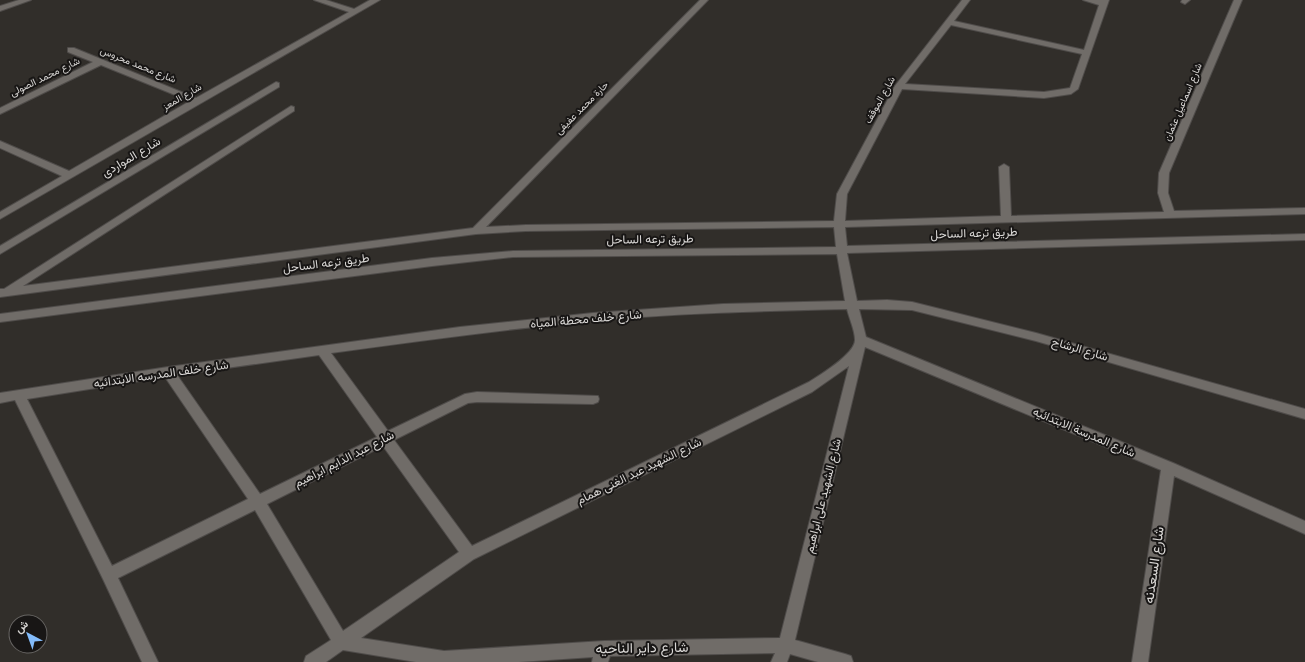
<svg xmlns="http://www.w3.org/2000/svg" width="1305" height="662" font-family="'Varela Round',Vazirmatn,sans-serif">
<style>
.lines{fill:none;stroke-linecap:round;stroke-linejoin:round}
.minor-casing{stroke:#4f4c4a;stroke-width:2}
.minor{fill:#706c68;fill-rule:evenodd}
.labels{text-anchor:middle;dominant-baseline:central;stroke-width:4;stroke-linejoin:round;paint-order:stroke}
.far-street-label{font-size:10px;fill:#dad8d6;stroke:#181615}
.street-label{font-size:12px;fill:#dad8d6;stroke:#181615}
.near-street-label{font-size:14px;fill:#dad8d6;stroke:#181615}
</style>
<rect width="100%" height="100%" fill="#312e2a"/>
<g class="lines">
<defs>
<g id="minor">
<polygon points="19,0 31,0 0,11 0,6"/>
<polygon points="314,0 326,0 354,9 370,0 380,0 0,219 0,212 62,176 0,148 0,141 69,171 190,101 101,65 0,114 0,108 93,62 68,52 68,48 74,48 196,98 349,12"/>
<path d="M700 0H708L486 227 526 225 834 221 837 194 895 86 962 0H970L954 21 1084 50 1099 5 1083 0H1109L1078 89 1071 94 1044 98 902 89 847 194 845 221 1001 216 999 167 1004 164 1009 167 1011 216 1164 212 1158 193 1159 173 1234 0H1242L1169 173 1168 193 1174 211 1305 208V214L845 227 847 246 1305 234V240L847 253 857 301 887 300 912 302 1036 333 1305 409V419L1036 341 912 310 859 309 866 337 1173 463 1305 521V534L1174 476 1148 662H1132L1161 470 865 347 795 640 845 654 851 656 853 662H818L790 654 787 662H771L775 653 610 656 608 662H592L593 657 519 662H416L343 650 326 662H304L306 656 331 640 255 510 118 578 158 662H142L103 579 15 400 0 403V393L168 367 460 327 593 313 723 304 845 301 837 254 513 257 432 266 0 322V314L432 258 513 251 836 247 834 227 526 231 476 234 0 297V289H4L291 106 294 107V111L23 286 473 228ZM951 25 1082 54 1070 88 1044 92 905 84ZM847 309C849 318 855 330 855 340 855 354 820 375 809 382L472 546 394 440 468 403 477 402 593 404 598 402 599 399 598 396 477 392 465 394 388 431 331 353C418 341 505 329 593 321 677 313 762 311 847 309ZM319 355 377 437 260 494 177 375ZM849 366 780 638 604 641 444 651 361 638 474 559 812 392ZM165 377 248 499 112 566 27 399ZM383 446 459 552 343 631 267 504Z"/>
<polygon points="1182,0 1190,0 1185,4 1181,2"/>
<polygon points="276,82 279,83 279,87 0,254 0,246"/>
</g>
</defs>
<use href="#minor" class="minor-casing"/>
<use href="#minor" class="minor"/>
</g>
<g class="labels">
<g class="far-street-label">
<text transform="translate(138 65) rotate(22)">شارع محمد محروس</text>
<text transform="translate(45 77) rotate(-26)">شارع محمد الصولى</text>
<text transform="translate(182 97) rotate(-30)">شارع المعز</text>
<text transform="translate(880 100) rotate(-61)">شارع الموقف</text>
<text transform="translate(1183 102) rotate(-67)">شارع اسماعيل عثمان</text>
<text transform="translate(582 108) rotate(-45)">حارة محمد عفيفى</text>
</g>
<g class="street-label">
<text transform="translate(131 157) rotate(-31)">شارع المواردى</text>
<text transform="translate(974 233) rotate(-2)">طريق ترعه الساحل</text>
<text transform="translate(650 239) rotate(-1)">طريق ترعه الساحل</text>
<text transform="translate(326 263) rotate(-7)">طريق ترعه الساحل</text>
<text transform="translate(586 319) rotate(-5)">شارع خلف محطة المياه</text>
<text transform="translate(1080 349) rotate(16)">شارع الرشاح</text>
<text transform="translate(161 374) rotate(-8)">شارع خلف المدرسه الابتدائيه</text>
<text transform="translate(1084 432) rotate(23)">شارع المدرسة الابتدائيه</text>
<text transform="translate(344 459) rotate(-27)">شارع عبد الدايم ابراهيم</text>
<text transform="translate(639 471) rotate(-26)">شارع الشهيد عبد الغنى همام</text>
<text transform="translate(823 496) rotate(-76)">شارع الشهيد على ابراهيم</text>
</g>
<g class="near-street-label">
<text transform="translate(1154 565) rotate(-82)">شارع السعدنه</text>
<text transform="translate(642 648) rotate(-1)">شارع داير الناحيه</text>
</g>
</g>
<g transform="translate(28 634) rotate(319)"><circle r="19" fill="#181615" stroke="#666462"/>
<path d="M0-3L7 15L0 10L-7 15Z" fill="#83bcfb"/>
<text y="-6" font-size="11" font-weight="bold" text-anchor="middle" fill="#dad8d6">ش</text>
</g>
</svg>
